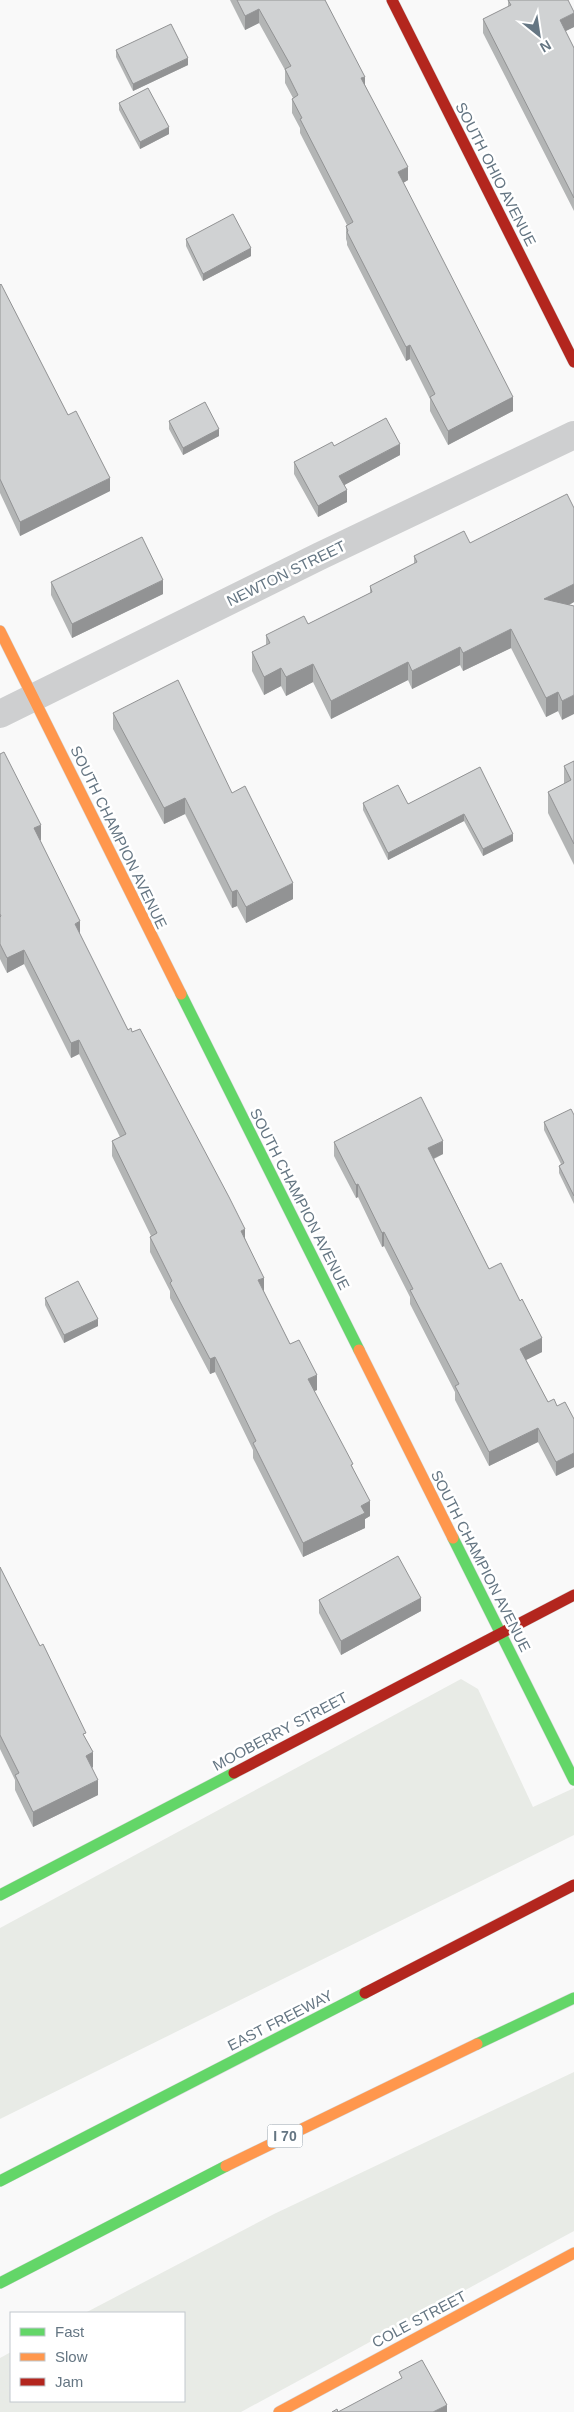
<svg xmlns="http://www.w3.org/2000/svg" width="574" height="2412" font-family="Helvetica,sans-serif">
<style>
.green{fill:#e8ebe6}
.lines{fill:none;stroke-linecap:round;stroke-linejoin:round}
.fast-casing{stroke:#d5d6d7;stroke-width:12}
.slow-casing{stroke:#d5d6d7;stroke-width:12}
.jam-casing{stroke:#d5d6d7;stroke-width:12}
.street{stroke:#cecfd0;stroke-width:28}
.fast{stroke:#63d668;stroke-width:11}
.slow{stroke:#ff974d;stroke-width:11}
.jam{stroke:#b3261e;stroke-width:11}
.wall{fill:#b3b5b5}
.shaded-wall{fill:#929394}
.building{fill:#d0d2d3;stroke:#929394}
.labels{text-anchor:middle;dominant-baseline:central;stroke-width:5;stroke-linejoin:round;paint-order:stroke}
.shield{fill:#fff;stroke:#939fa8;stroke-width:1}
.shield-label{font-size:14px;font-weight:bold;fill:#657683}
.street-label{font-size:15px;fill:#657683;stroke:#fff}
</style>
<rect width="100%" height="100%" fill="#f9f9f9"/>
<g class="green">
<polygon points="461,1679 478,1689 533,1807 574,1788 574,1835 0,2119 0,1928"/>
<polygon points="574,2072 574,2231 241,2412 0,2412 0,2358 11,2352 11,2401 184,2401 184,2313 85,2313 274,2214"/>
</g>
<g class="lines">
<defs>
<g id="fast">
<polyline points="181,994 359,1350"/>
<polyline points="453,1538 574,1780"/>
<polyline points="0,1895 234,1773"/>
<polyline points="477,2044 574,1998"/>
<polyline points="0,2181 365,1993"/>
<polyline points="0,2283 226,2166"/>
</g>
<g id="slow">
<polyline points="0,631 181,994"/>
<polyline points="359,1350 453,1538"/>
<polyline points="226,2166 477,2044"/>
<polyline points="279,2412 574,2253"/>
</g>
<g id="jam">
<polyline points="392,0 574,362"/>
<polyline points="234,1773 574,1595"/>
<polyline points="365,1993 574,1885"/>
</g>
</defs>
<use href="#fast" class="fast-casing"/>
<use href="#slow" class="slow-casing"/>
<use href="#jam" class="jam-casing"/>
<polyline class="street" points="0,714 320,556 574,435"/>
<use href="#fast" class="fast"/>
<use href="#slow" class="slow"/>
<use href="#jam" class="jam"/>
</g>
<g class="wall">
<polygon points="230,0 325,0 365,85 408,180 403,183 513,411 448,445 430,411 430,399 410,359 406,361 347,245 347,242 346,239 346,226 347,225 300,133 300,128 292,113 292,99 293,98 285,83 285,70 259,23 245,30"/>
<polygon points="508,0 574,27 565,31 574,48 574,211 483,33 483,19 508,7"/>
<polygon points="116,50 188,65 133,91 116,57"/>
<polygon points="119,103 169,134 140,149 119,110"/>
<polygon points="186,239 251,256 203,281 186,246"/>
<polygon points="0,285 68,415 110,491 20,536 0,493"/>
<polygon points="169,421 219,436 183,455 169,429"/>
<polygon points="334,446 400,455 344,485 347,502 318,517 294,474 294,462"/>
<polygon points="574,508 574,602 569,605 562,720 558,711 546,717 511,648 463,671 460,665 412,689 408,680 331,719 313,682 286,696 281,686 264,695 252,671 252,652 266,646 266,635 308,624 370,593 370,586 414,564 414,556 470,543"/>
<polygon points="51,582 163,594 72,638 51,595"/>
<polygon points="113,713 232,793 293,899 246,923 237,906 232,908 185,814 164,824 113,729"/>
<polygon points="0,754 41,840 40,840 80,935 128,1030 245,1238 264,1292 290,1344 317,1390 314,1391 353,1468 370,1516 365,1519 365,1528 303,1557 253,1458 253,1450 215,1372 210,1374 170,1298 170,1291 150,1252 150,1237 151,1236 112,1156 112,1141 120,1137 79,1054 71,1058 24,964 7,973 0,959"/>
<polygon points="574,761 574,865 548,813 548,792 564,784 564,766"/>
<polygon points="480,767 513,841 483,856 464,821 388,860 363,810 363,803 408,804"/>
<polygon points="574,1115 574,1204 559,1173 559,1166 561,1164 544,1130 544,1122"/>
<polygon points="334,1142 443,1154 434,1159 489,1269 542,1352 526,1360 548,1402 557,1406 574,1419 574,1467 556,1476 538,1442 489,1466 455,1400 455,1392 410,1304 410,1297 384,1246 382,1247 358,1197 356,1198 334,1156"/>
<polygon points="45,1298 98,1326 64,1343 45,1305"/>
<polygon points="0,1567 86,1740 93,1767 92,1768 98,1795 33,1827 15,1790 15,1780 0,1749"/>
<polygon points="319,1600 421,1611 341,1655 319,1613"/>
</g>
<g class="shaded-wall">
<polygon points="259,9 259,23 245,30 245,16"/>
<polygon points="574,13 574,27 560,34 560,20"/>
<polygon points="188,58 188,65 133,91 133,84"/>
<polygon points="365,77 365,90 361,78"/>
<polygon points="169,127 169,134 140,149 140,142"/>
<polygon points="408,167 408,180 398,186 398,172"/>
<polygon points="251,248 251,256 203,281 203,274"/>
<polygon points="410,345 410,359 406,361 406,347"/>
<polygon points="513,397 513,411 448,445 448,431"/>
<polygon points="219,429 219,436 183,455 183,448"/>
<polygon points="400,444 400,455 339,488 339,476"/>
<polygon points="110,478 110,491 20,536 20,522"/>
<polygon points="347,490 347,502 318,517 318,506"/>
<polygon points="163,580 163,594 72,638 72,624"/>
<polygon points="574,584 574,602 544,618 544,599"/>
<polygon points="511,629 511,648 463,671 463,653"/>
<polygon points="460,647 460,665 412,689 412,671"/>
<polygon points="408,662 408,680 331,719 331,701"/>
<polygon points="313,664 313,682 286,696 286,677"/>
<polygon points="281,668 281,686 264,695 264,677"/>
<polygon points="558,692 558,711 546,717 546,698"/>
<polygon points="574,695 574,714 562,720 562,701"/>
<polygon points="185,798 185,814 164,824 164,808"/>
<polygon points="464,814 464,821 388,860 388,853"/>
<polygon points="41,825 41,840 34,843 34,828"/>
<polygon points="513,834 513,841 483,856 483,849"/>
<polygon points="293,883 293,899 246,923 246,907"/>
<polygon points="237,890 237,906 232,908 232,892"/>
<polygon points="80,921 80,936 75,924"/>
<polygon points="24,950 24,964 7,973 7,958"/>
<polygon points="79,1040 79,1054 71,1058 71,1043"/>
<polygon points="443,1141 443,1154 428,1161 428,1148"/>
<polygon points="358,1184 358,1197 356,1198 356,1185"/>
<polygon points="245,1229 245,1244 241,1231"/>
<polygon points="384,1232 384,1246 382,1247 382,1233"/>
<polygon points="264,1278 264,1292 258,1280"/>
<polygon points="98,1319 98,1326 64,1343 64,1335"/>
<polygon points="542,1338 542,1352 520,1363 520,1349"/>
<polygon points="215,1357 215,1372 210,1374 210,1359"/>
<polygon points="317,1375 317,1390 308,1394 308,1379"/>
<polygon points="538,1428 538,1442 489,1466 489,1452"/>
<polygon points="574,1453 574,1467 556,1476 556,1462"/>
<polygon points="370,1501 370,1516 365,1519 365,1528 303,1557 303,1543 361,1506"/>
<polygon points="421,1598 421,1611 341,1655 341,1641"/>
<polygon points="93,1752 93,1767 86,1771 86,1756"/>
<polygon points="98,1780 98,1795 33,1827 33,1812"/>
<polygon points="447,2405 447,2412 433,2412"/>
</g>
<g class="building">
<polygon points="237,0 325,0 365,77 361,78 408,167 398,172 513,397 448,431 430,397 435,394 410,345 406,347 347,232 348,231 346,226 353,222 300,119 302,118 292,99 298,95 285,69 291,66 259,9 245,16"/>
<polygon points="508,0 568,0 574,12 574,13 560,20 574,48 574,198 483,19 511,5"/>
<polygon points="171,24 188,58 133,84 116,50"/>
<polygon points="148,88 169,127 140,142 119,103"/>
<polygon points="233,214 251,248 203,274 186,239"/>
<polygon points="1,284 68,415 76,411 110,478 20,522 0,479 0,285"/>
<polygon points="205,402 219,429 183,448 169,421"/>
<polygon points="386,418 400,444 339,476 347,490 318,506 294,462 332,442 334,446"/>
<polygon points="567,494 574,508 574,584 544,599 574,606 574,695 562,701 558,692 546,698 511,629 463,653 460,647 412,671 408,662 331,701 313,664 286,677 281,668 264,677 252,652 270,643 266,635 304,616 308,624 372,592 370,586 417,562 414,556 464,531 470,543"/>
<polygon points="142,537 163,580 72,624 51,582"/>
<polygon points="178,680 232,793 245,786 293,883 246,907 237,890 232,892 185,798 164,808 113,713"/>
<polygon points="4,752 41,825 34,828 80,921 75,924 128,1030 131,1028 132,1032 140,1029 229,1197 245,1229 241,1231 264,1278 258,1280 290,1344 299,1340 317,1375 308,1379 353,1464 351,1465 370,1501 361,1506 365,1513 303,1543 253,1443 256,1441 215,1357 210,1359 170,1283 172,1281 150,1237 157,1233 112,1141 126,1134 79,1040 71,1043 24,950 7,958 0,944 0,917 1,916 0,914 0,754"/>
<polygon points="574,761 574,844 548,792 571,780 564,766"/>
<polygon points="480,767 513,834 483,849 464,814 388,853 363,803 398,785 408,804"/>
<polygon points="421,1097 443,1141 428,1148 489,1269 501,1263 520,1301 522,1299 542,1338 520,1349 548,1402 554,1399 557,1406 565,1402 574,1419 574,1453 556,1462 538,1428 489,1452 455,1386 459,1384 410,1290 413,1289 384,1232 382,1233 358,1184 356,1185 334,1142"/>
<polygon points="571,1109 574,1115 574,1196 559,1166 564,1163 544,1122"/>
<polygon points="78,1281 98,1319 64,1335 45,1298"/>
<polygon points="398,1556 421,1598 341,1641 319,1600"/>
<polygon points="0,1567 40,1646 43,1644 86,1733 83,1734 93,1752 86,1756 98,1780 33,1812 15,1775 19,1773 0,1735"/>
<polygon points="422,2360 447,2405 433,2412 332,2412 337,2409 338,2412 402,2378 399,2372"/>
</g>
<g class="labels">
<rect class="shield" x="267.5" y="2124.5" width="35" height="23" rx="4"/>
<g class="shield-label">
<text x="285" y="2136">I 70</text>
</g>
<g class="street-label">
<text transform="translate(496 174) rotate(63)">SOUTH OHIO AVENUE</text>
<text transform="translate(286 573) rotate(-26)">NEWTON STREET</text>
<text transform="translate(119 837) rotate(64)">SOUTH CHAMPION AVENUE</text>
<text transform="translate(300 1199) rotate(63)">SOUTH CHAMPION AVENUE</text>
<text transform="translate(481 1561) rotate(63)">SOUTH CHAMPION AVENUE</text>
<text transform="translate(280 1731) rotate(-28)">MOOBERRY STREET</text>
<text transform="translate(280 2020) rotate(-27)">EAST FREEWAY</text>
<text transform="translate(419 2319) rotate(-28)">COLE STREET</text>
</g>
</g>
<rect x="10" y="2312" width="175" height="90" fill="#ffffff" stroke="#c1c8cd"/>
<rect x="20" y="2328" width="25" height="8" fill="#63d668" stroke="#c1c8cd"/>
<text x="55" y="2337" font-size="15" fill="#657683">Fast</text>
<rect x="20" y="2353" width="25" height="8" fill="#ff974d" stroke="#c1c8cd"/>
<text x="55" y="2362" font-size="15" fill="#657683">Slow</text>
<rect x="20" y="2378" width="25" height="8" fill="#b3261e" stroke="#c1c8cd"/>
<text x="55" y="2387" font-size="15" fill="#657683">Jam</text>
<g transform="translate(539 35) rotate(150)" stroke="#ffffff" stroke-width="4" paint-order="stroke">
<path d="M0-4L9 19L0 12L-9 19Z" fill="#657683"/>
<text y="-8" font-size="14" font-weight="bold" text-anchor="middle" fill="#657683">N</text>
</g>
</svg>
